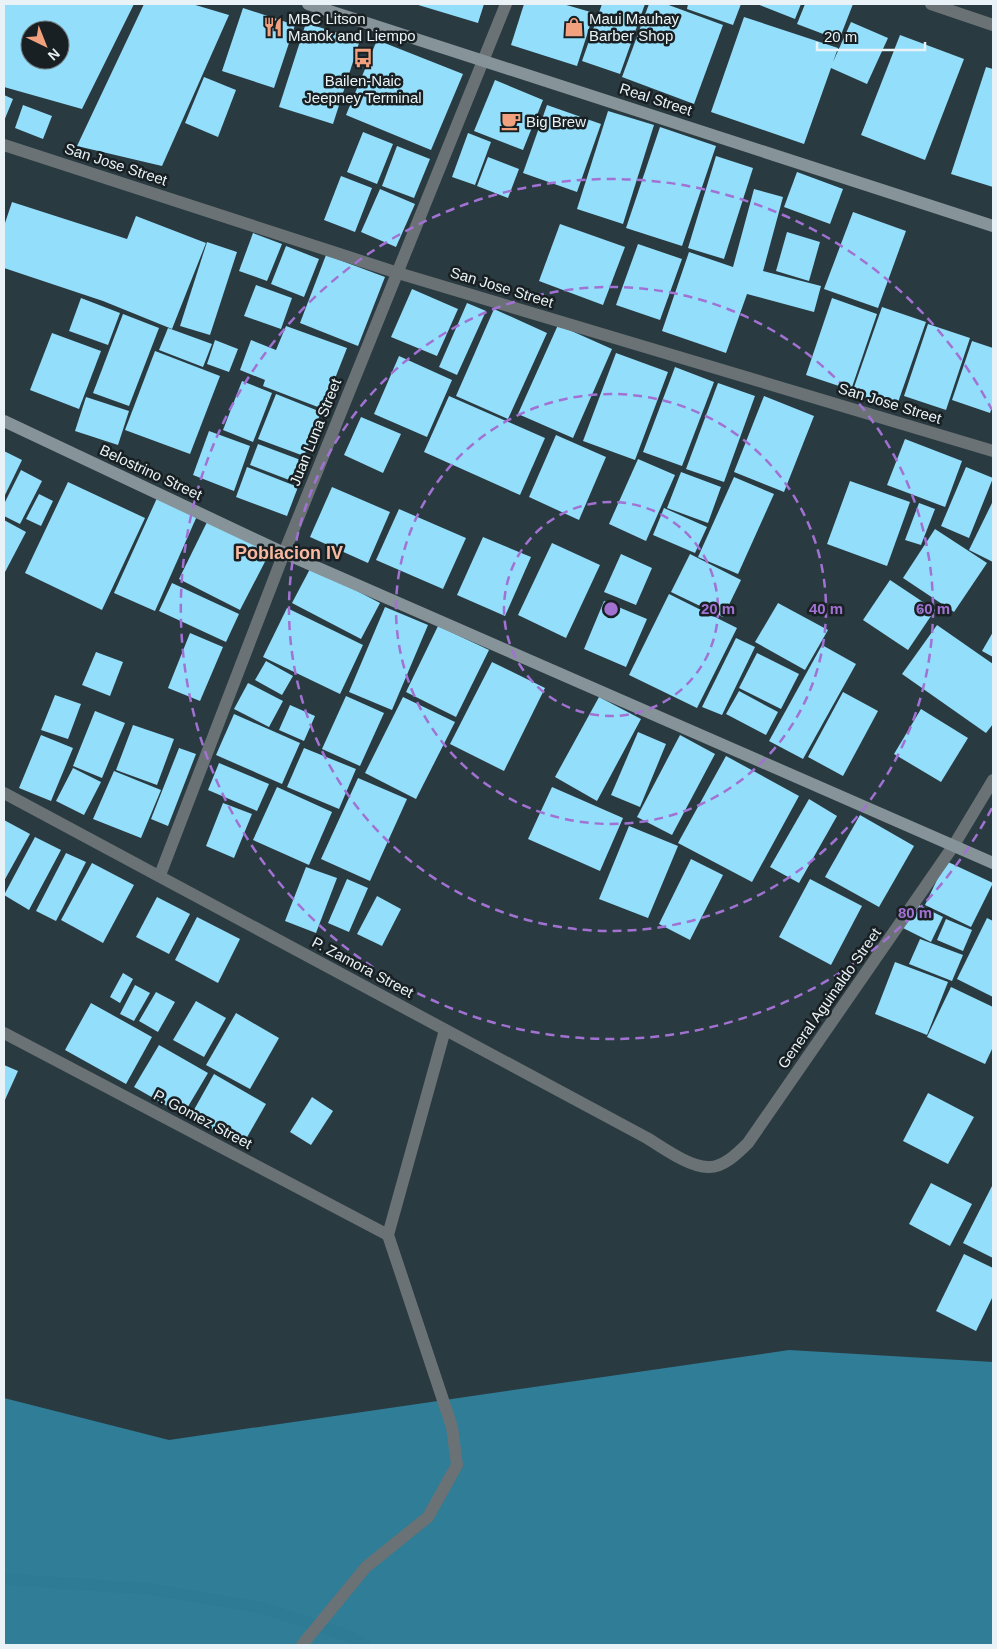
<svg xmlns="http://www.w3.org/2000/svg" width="997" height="1649" font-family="Arial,sans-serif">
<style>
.forest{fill:#2f7d97}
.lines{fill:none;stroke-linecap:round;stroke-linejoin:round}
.stream{stroke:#2d7b95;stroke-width:11}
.building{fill:#93defb;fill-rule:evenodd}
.street{stroke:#6a7275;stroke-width:12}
.secondary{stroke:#869398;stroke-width:12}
.ring{fill:none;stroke:#a272d3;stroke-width:2.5;stroke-dasharray:9 6}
.labels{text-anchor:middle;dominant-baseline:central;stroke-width:5;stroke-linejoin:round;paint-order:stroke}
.poi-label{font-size:15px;fill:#e9f3f7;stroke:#192023;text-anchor:start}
.street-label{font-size:15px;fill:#e9f3f7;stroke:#192023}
.quarter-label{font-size:18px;font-weight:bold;fill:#f7b99f;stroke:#192023}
.centre{fill:#a272d3;stroke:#192023;stroke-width:2.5}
.ring-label{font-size:15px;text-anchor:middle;font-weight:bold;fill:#a272d3;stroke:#192023;stroke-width:5;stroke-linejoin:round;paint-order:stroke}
</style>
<rect width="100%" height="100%" fill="#2a3a41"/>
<polygon class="forest" points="789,1350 993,1362 993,1645 4,1645 4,1398 169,1440"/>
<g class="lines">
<polyline class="stream" points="4,1579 149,1589 263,1608 354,1638 365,1645"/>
</g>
<g class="building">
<path d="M4 4H134L82 109 4 87ZM30 30H60V60H30Z"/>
<polygon points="144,4 192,4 229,15 162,166 77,146"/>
<polygon points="415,4 484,4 478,23"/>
<polygon points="524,4 563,4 594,13 577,66 511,45"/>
<polygon points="602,4 645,4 620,74 582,61"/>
<polygon points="649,4 666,4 723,25 694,104 622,77"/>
<polygon points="688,4 741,4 733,25 687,9"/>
<polygon points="757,4 801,4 795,19"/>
<polygon points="805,4 853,4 839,40 797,24"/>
<polygon points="243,8 295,25 274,88 222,71"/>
<polygon points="744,17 838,48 833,62 851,22 888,38 867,84 831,68 804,144 711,112"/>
<polygon points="306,23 360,40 333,124 279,107"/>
<polygon points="900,35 964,59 925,160 861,135"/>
<polygon points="377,40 463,74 431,150 346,115"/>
<polygon points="986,67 993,69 993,187 951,174"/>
<polygon points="204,77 236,90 218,137 185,123"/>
<polygon points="495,80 543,100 523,150 474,131"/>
<polygon points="4,95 13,99 4,121"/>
<polygon points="23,105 52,116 43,139 15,128"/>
<polygon points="547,105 601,124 577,192 523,173"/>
<polygon points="608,111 654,125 623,224 577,209"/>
<polygon points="660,127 716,146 682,246 626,228"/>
<polygon points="363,132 393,144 377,184 347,172"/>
<polygon points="468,133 491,142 475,185 452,177"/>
<polygon points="397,146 430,159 414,198 382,186"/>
<polygon points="716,156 753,168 724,259 688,248"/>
<polygon points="488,157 519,169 508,198 477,186"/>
<polygon points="797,172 843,189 830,224 784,207"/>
<polygon points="341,176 372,188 355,232 324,220"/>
<polygon points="380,189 415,204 396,247 361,232"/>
<polygon points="754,189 783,197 763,271 821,286 814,312 747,294 726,353 662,331 689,252 733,267"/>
<polygon points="12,202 127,239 136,216 206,243 172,329 103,301 4,268 4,226"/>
<polygon points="853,212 906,231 878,308 824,289"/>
<polygon points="560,224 625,247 603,305 539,281"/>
<polygon points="787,232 820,242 809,281 776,271"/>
<polygon points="253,233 282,244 267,281 239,271"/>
<polygon points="207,242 237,252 210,335 180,326"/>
<polygon points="638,244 682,259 660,320 616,305"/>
<polygon points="286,246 319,259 304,297 271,284"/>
<polygon points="326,255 385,277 358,346 300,323"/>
<polygon points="256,285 292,298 281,329 244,316"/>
<polygon points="412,289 458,309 437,356 391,337"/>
<polygon points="81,298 120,313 108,345 69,331"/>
<polygon points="832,298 877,314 851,390 806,375"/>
<polygon points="467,303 486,311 457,375 439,367"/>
<polygon points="882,307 926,322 896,408 852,393"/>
<polygon points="494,309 547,333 508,419 456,396"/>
<polygon points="123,314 159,328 129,406 93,393"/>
<polygon points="928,324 970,338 946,410 904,396"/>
<polygon points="558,325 612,349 573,438 518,414"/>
<polygon points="286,326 347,348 323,409 263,386 265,380 240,370 251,340 276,350"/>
<polygon points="168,328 212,344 203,367 159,350"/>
<polygon points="52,333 101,351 79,409 30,390"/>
<polygon points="215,340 238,349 229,372 207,364"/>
<polygon points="972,341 993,348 993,404 990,413 952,400"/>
<polygon points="155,351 220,376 190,454 125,430"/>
<polygon points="616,353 668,372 635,460 583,441"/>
<polygon points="399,356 452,380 427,437 374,414"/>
<polygon points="675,367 714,382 682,466 643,452"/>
<polygon points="242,381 272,393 253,442 223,430"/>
<polygon points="718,383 755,396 724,482 686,469"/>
<polygon points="276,394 321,412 304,456 258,439"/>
<polygon points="449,396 545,438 520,495 424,452"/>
<polygon points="764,396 814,416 784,492 734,472"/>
<polygon points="86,397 129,411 118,445 75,431"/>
<polygon points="361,417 401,434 383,473 344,455"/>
<polygon points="209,431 250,446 234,491 193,475"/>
<polygon points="556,435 606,457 579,520 529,497"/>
<polygon points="905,439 962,461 945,507 887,485"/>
<polygon points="258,444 306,462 297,483 250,465"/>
<polygon points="4,451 22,460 4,497"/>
<polygon points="638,459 675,475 646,541 609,524"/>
<polygon points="247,467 298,487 287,516 236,497"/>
<polygon points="966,467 993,478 969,538 941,526"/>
<polygon points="21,470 42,481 20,524 4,516 4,504"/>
<polygon points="681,472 721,487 708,523 667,508"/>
<polygon points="734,477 774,494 738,574 698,557"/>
<polygon points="850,481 910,502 887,566 827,544"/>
<polygon points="68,482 145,518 102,610 25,573"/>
<polygon points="332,487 390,512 368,563 310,537"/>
<polygon points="39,494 53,501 41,526 26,519"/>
<polygon points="157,498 197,516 155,611 114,593"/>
<polygon points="993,501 993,562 969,550"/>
<polygon points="919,503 935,509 921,545 905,540"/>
<polygon points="664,508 707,527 695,553 653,535"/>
<polygon points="399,509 466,538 443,589 376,560"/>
<polygon points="4,520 26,532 4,574"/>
<polygon points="208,520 270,552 240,610 179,579"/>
<polygon points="935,529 987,563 954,612 903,578"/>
<polygon points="483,537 531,557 505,616 457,595"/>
<polygon points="552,543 600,565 566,638 518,615"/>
<polygon points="621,554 652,568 636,605 604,592"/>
<polygon points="690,554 741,580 723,617 671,592"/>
<polygon points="311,567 380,603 361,639 292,603"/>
<polygon points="890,580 935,610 908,650 863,620"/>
<polygon points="172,583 239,614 226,642 159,611"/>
<polygon points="669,594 737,628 697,708 629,675"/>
<polygon points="604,601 647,619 626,667 584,649"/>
<polygon points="778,603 828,630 805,670 755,642"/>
<polygon points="385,607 428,625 392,710 349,692"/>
<polygon points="287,608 363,645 340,694 263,657"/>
<polygon points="937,625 993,664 993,724 986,733 902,674"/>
<polygon points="438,626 489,650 456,717 406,692"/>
<polygon points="993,632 993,657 982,651"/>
<polygon points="190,633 223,647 200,701 168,688"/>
<polygon points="736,638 755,647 722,715 702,707"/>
<polygon points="822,645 856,664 803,759 769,741"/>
<polygon points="96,652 123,662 110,696 82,685"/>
<polygon points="757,653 799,674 781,709 739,688"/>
<polygon points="266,661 293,676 282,695 255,680"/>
<polygon points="492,662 545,688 504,771 450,744"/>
<polygon points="248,683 283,701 269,727 234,709"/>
<polygon points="739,691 778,712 766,735 726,714"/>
<polygon points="843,692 878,711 843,776 808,757"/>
<polygon points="55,695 81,704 68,739 41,730"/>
<polygon points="346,696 384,713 360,766 322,749"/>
<polygon points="403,697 455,722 416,799 365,773"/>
<polygon points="599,697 641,719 597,801 555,777"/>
<polygon points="290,705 315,716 304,741 279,730"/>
<polygon points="921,709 968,738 941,782 894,754"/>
<polygon points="95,711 125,723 102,778 73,766"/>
<polygon points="234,714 300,743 282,784 216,755"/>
<polygon points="133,725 174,739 157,785 116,770"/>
<polygon points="638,732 666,744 640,807 611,795"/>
<polygon points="41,735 73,748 51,801 19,788"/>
<polygon points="680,735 715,754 672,835 637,817"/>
<polygon points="179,748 196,754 168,826 151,819"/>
<polygon points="304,748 356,769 339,809 287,787"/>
<polygon points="726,756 799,796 752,882 678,843"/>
<polygon points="219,763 269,784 257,811 208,790"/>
<polygon points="73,768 101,782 84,815 56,801"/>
<polygon points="114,771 161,790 141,838 93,819"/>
<polygon points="358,778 407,799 370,881 321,859"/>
<polygon points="277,787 332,812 309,865 253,840"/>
<polygon points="552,787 623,818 600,871 528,839"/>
<polygon points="809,799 837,816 799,883 770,867"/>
<polygon points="223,803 252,814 234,858 206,846"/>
<polygon points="860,815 914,846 879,907 825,877"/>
<polygon points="4,820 30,834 4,881"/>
<polygon points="629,826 678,846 648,918 599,899"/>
<polygon points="35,837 61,850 29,910 4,895"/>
<polygon points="66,853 86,862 56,921 36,911"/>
<polygon points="691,859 723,875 690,940 659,924"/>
<polygon points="946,861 993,883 971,927 925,905"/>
<polygon points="92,863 134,885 103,943 61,920"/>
<polygon points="306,867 337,878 316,933 285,921"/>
<polygon points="347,879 368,888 349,932 328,923"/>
<polygon points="810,879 862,906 831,965 779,937"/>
<polygon points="377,896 401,909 382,946 357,934"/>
<polygon points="157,897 190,914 169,954 136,937"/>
<polygon points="915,903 943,917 931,942 903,928"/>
<polygon points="197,917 240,939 218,983 175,960"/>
<polygon points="987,918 993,921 993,997 957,979"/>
<polygon points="946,919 972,930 963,951 937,940"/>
<polygon points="920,939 963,955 952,981 909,964"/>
<polygon points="895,962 948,982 927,1035 875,1014"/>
<polygon points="123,973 133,979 120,1003 110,997"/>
<polygon points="135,985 150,993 134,1021 120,1014"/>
<polygon points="951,987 993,1007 993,1047 985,1064 927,1037"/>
<polygon points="156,992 175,1002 158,1032 139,1021"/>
<polygon points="196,1001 226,1018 204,1057 173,1040"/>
<polygon points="91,1003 152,1037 126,1084 65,1050"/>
<polygon points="236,1013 279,1038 250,1089 206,1065"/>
<polygon points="159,1045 208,1073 183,1115 134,1087"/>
<polygon points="4,1065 18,1071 4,1102"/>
<polygon points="214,1074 266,1104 242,1146 190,1117"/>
<polygon points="928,1093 974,1117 948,1164 903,1141"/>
<polygon points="312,1097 333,1111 311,1145 290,1132"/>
<polygon points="931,1183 972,1204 950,1246 909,1224"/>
<polygon points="993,1184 993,1258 963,1243"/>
<polygon points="964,1254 993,1268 993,1296 976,1331 936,1311"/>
</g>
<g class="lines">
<g class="street">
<polyline points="931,4 993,25"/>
<polyline points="4,145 398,273 993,451"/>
<path d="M4 793 647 1138C662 1147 689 1167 708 1167 723 1168 738 1153 748 1143L954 845 993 780"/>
<polyline points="160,875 284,553 506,4"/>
<polyline points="4,1033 388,1235"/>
<polyline points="302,1645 366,1567 428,1517 457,1465 452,1427 388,1235 445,1030"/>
</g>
<g class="secondary">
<polyline points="308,4 993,226"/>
<polyline points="4,421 284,553 993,863"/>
</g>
</g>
<g class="ring">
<circle cx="611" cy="609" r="107"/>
<circle cx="611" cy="609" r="215"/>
<circle cx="611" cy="609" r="322"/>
<path d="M992 808A430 430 0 1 1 992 410"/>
</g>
<defs>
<symbol id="restaurant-bare" viewBox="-9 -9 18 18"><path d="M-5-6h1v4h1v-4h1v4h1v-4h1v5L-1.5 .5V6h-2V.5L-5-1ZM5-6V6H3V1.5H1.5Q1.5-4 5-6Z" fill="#f2a17e" stroke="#192023" stroke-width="2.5" paint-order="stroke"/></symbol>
<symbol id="shop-bare" viewBox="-9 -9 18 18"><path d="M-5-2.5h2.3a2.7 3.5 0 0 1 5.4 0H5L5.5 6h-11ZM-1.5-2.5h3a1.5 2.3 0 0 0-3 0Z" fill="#f2a17e" stroke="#192023" stroke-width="2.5" paint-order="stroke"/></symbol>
<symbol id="bus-bare" viewBox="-9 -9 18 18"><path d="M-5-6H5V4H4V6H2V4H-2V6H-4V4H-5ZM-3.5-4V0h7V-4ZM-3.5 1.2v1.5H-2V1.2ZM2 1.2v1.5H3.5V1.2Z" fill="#f2a17e" stroke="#192023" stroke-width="2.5" paint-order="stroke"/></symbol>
<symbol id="cafe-bare" viewBox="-9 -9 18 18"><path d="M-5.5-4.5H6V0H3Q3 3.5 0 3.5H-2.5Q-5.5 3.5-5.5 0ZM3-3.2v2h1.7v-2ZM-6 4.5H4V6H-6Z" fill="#f2a17e" stroke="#192023" stroke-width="2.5" paint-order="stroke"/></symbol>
</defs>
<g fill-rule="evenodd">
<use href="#restaurant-bare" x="259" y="13" width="28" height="28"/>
<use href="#shop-bare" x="560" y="13" width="28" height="28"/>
<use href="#bus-bare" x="349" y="44" width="28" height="28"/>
<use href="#cafe-bare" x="497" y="107" width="28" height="28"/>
</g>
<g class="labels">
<g class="poi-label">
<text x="288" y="18">MBC Litson<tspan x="288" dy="17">Manok and Liempo</tspan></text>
<text x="589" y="18">Maui Mauhay<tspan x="589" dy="17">Barber Shop</tspan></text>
<text x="363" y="80" text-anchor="middle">Bailen-Naic<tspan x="363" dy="17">Jeepney Terminal</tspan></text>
<text x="526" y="121">Big Brew</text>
</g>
<g class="street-label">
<text transform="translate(656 99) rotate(18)">Real Street</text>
<text transform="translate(116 164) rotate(18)">San Jose Street</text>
<text transform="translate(502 287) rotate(17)">San Jose Street</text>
<text transform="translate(890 403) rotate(17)">San Jose Street</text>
<text transform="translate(315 432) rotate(-68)">Juan Luna Street</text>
<text transform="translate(151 472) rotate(25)">Belostrino Street</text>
<text transform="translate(363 967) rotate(28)">P. Zamora Street</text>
<text transform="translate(829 998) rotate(-55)">General Aguinaldo Street</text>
<text transform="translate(203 1119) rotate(28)">P. Gomez Street</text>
</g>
<g class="quarter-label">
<text x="289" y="553">Poblacion IV</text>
</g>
</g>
<circle cx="611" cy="609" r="8" class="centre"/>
<g class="ring-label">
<text x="718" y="614">20 m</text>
<text x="826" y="614">40 m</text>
<text x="933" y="614">60 m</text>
<text x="915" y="918">80 m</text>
</g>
<rect width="997" height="1649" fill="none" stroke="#e9f3f7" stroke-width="10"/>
<g transform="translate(45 45) rotate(137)"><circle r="24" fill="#192023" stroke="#6c7478"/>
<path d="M0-4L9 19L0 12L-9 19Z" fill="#f2a17e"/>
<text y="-8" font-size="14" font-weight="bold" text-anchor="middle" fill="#e9f3f7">N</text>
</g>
<path d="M817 42v8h108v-8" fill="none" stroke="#e9f3f7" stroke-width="2.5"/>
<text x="824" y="42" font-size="15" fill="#e9f3f7" stroke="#192023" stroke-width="4" paint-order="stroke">20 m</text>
</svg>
